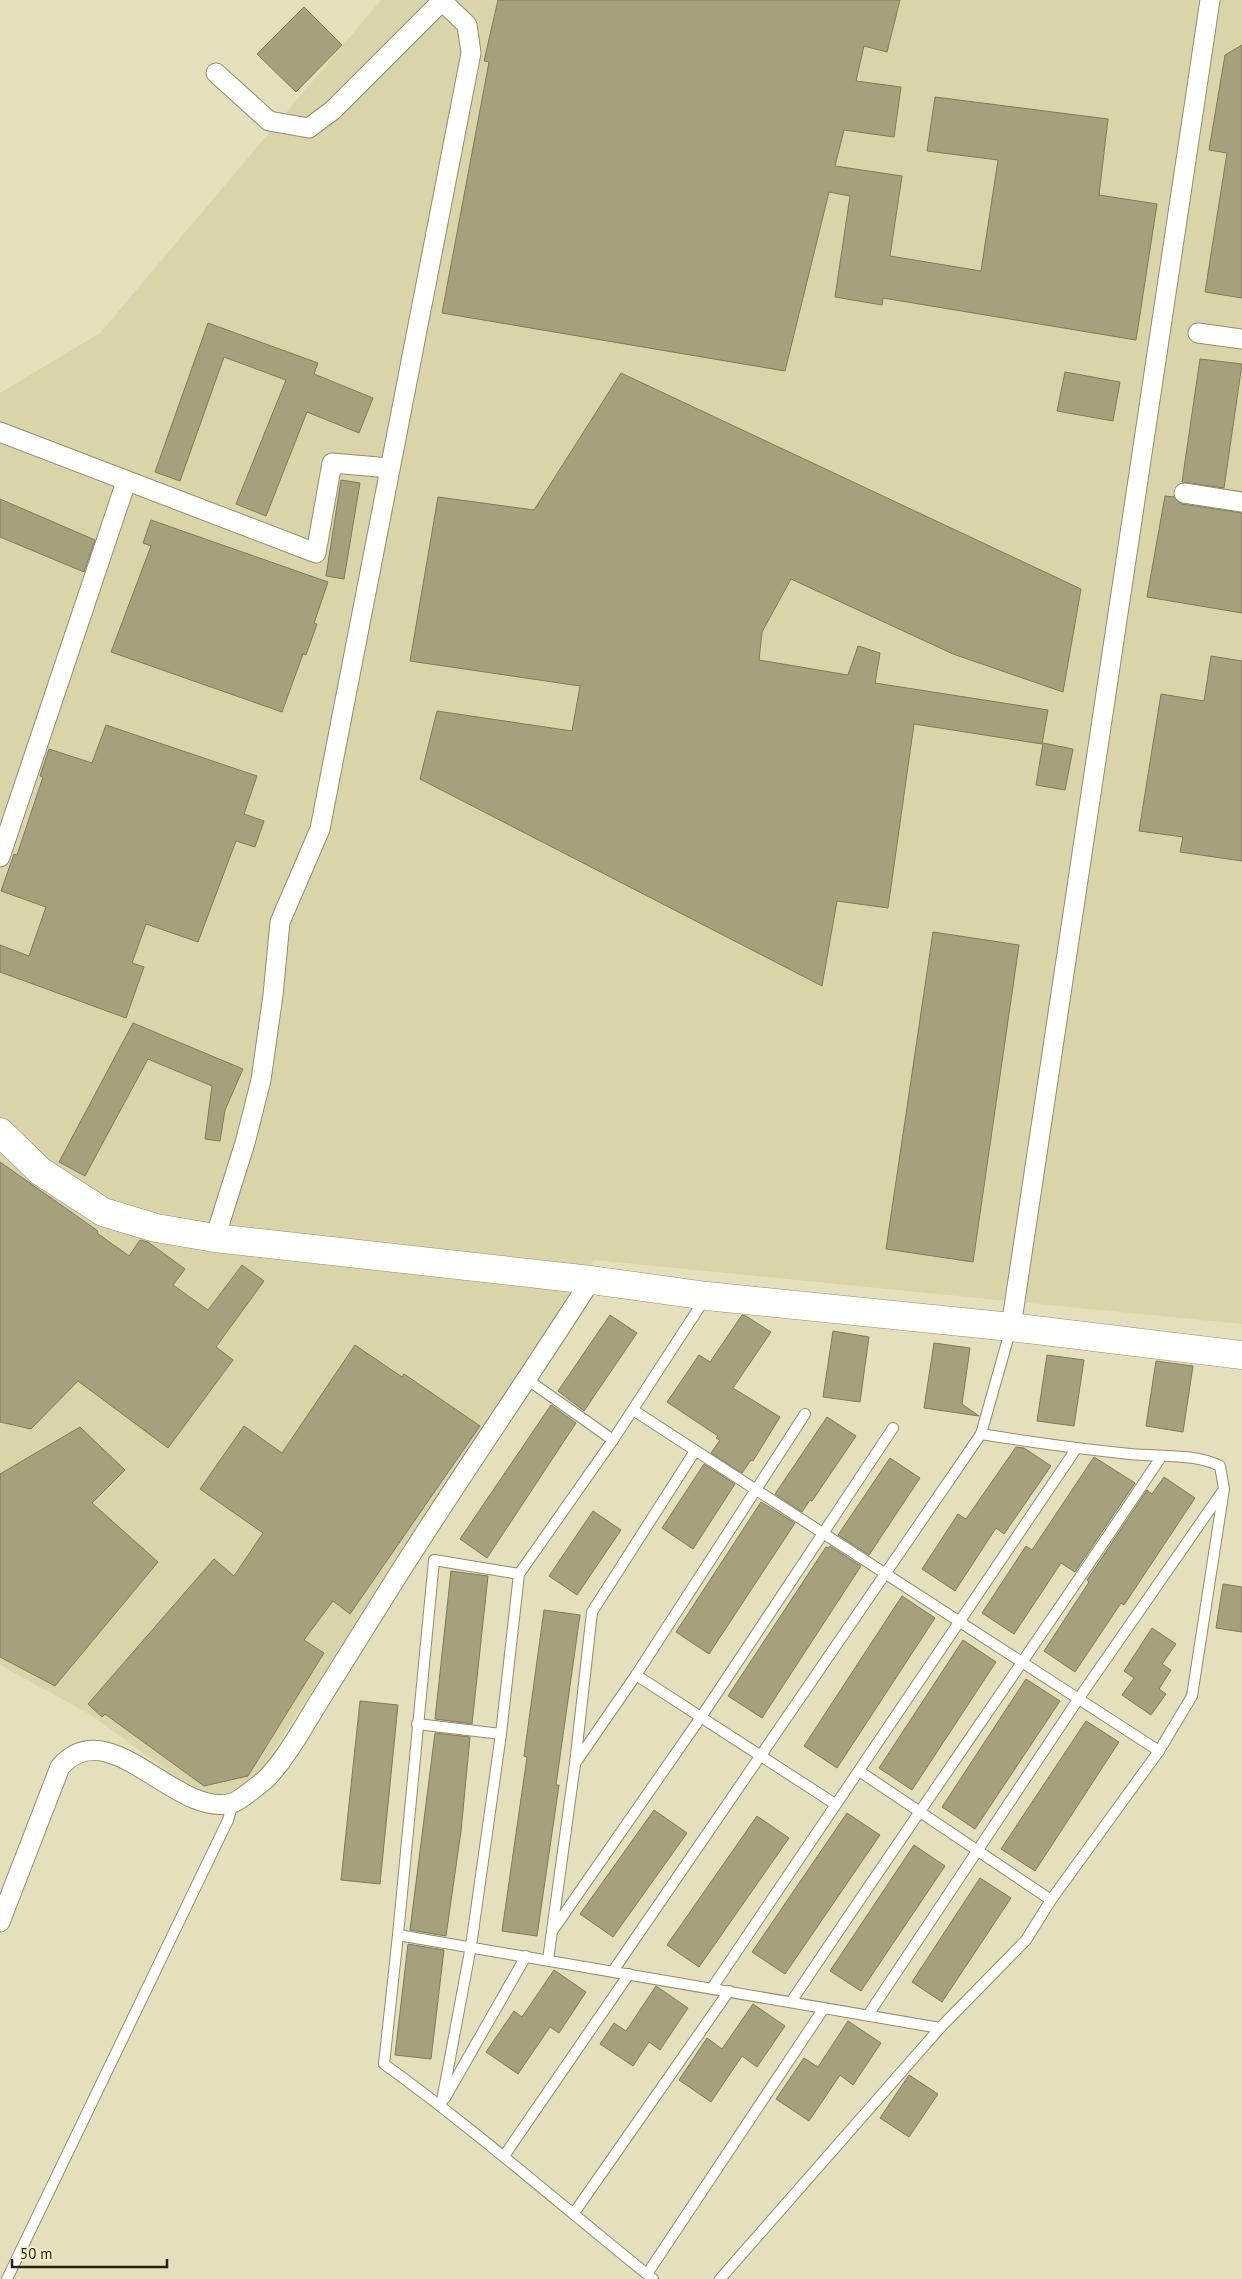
<svg xmlns="http://www.w3.org/2000/svg" width="1242" height="2279" font-family="'PT Sans',sans-serif">
<style>
.built{fill:#dad5a9}
.building{fill:#a5a17d;stroke:#7f7b59}
.lines{fill:none;stroke-linecap:round;stroke-linejoin:round}
.lane-casing{stroke:#908d6a;stroke-width:12}
.street-casing{stroke:#908d6a;stroke-width:21}
.secondary-casing{stroke:#908d6a;stroke-width:29}
.lane{stroke:#fff;stroke-width:10}
.street{stroke:#fff;stroke-width:19}
.secondary{stroke:#fff;stroke-width:28}
</style>
<rect width="100%" height="100%" fill="#e4e0bb"/>
<polygon class="built" points="381,0 1242,0 1242,1324 594,1260 258,1774 220,1799 187,1785 91,1715 0,1665 0,393 100,333"/>
<g class="building">
<polygon points="498,0 900,0 887,52 864,46 856,81 901,87 894,137 844,130 835,166 902,176 890,256 981,271 998,160 927,151 935,97 1108,119 1099,195 1157,204 1136,340 883,298 882,305 835,297 850,196 829,192 785,371 442,313 489,62 484,61"/>
<polygon points="304,7 342,45 296,92 257,54"/>
<polygon points="1242,45 1242,298 1205,292 1227,153 1209,150 1225,55"/>
<polygon points="208,323 318,363 314,374 373,398 359,433 307,412 266,516 236,504 286,380 224,357 180,481 155,472"/>
<polygon points="1200,359 1242,364 1224,488 1182,482"/>
<polygon points="1065,372 1120,382 1113,421 1057,411"/>
<polygon points="621,373 1081,589 1063,692 953,654 791,579 762,632 759,660 848,675 858,646 880,653 875,683 1048,710 1042,744 914,724 888,908 837,901 822,986 420,779 437,711 572,731 580,686 410,661 438,497 534,510"/>
<polygon points="341,480 360,483 344,579 326,576"/>
<polygon points="1165,496 1174,497 1182,504 1242,513 1242,613 1147,597"/>
<polygon points="0,499 95,540 84,572 0,537"/>
<polygon points="151,520 328,582 314,623 317,624 306,655 303,654 282,712 111,652 151,546 143,543"/>
<polygon points="1211,656 1242,661 1242,861 1180,852 1183,837 1139,831 1161,694 1204,701"/>
<polygon points="106,725 257,776 244,814 264,821 255,847 236,841 198,942 146,924 132,963 144,967 126,1018 0,972 0,945 29,956 46,907 1,891 14,854 17,855 43,777 40,776 49,749 92,763"/>
<polygon points="1043,743 1073,749 1065,790 1036,785"/>
<polygon points="933,932 1019,945 973,1262 886,1249"/>
<polygon points="133,1023 243,1069 225,1110 220,1141 205,1139 212,1086 148,1059 85,1176 59,1162"/>
<polygon points="0,1162 98,1231 97,1233 129,1256 140,1240 148,1242 185,1269 173,1285 208,1310 242,1265 264,1281 216,1347 233,1360 168,1448 78,1381 31,1429 0,1422"/>
<polygon points="610,1315 637,1333 584,1411 558,1391"/>
<polygon points="742,1315 746,1316 771,1332 733,1388 780,1417 753,1461 751,1460 742,1473 711,1453 720,1440 716,1438 718,1436 667,1402 699,1355 710,1362"/>
<polygon points="833,1331 869,1337 860,1402 823,1397"/>
<polygon points="934,1343 970,1348 962,1404 979,1416 924,1408"/>
<polygon points="355,1345 402,1377 404,1374 480,1426 350,1614 333,1601 304,1640 324,1653 248,1776 204,1786 105,1714 102,1717 88,1704 214,1559 234,1576 263,1533 200,1489 244,1426 282,1453"/>
<polygon points="1047,1355 1084,1360 1074,1426 1037,1421"/>
<polygon points="1156,1361 1193,1366 1183,1432 1146,1426"/>
<polygon points="551,1405 576,1423 487,1558 460,1539"/>
<polygon points="827,1417 856,1436 812,1501 810,1500 802,1512 775,1494"/>
<polygon points="80,1427 125,1470 92,1503 158,1562 55,1686 0,1657 0,1474"/>
<polygon points="1016,1447 1024,1448 1051,1466 1004,1534 996,1528 955,1591 922,1569 958,1514 966,1519"/>
<polygon points="1094,1457 1135,1483 1075,1572 1061,1563 1014,1634 982,1613 1026,1546 1032,1550"/>
<polygon points="890,1458 920,1478 869,1555 838,1535"/>
<polygon points="704,1464 735,1484 693,1549 662,1528"/>
<polygon points="1164,1477 1195,1498 1124,1605 1121,1603 1075,1672 1044,1651 1089,1582 1087,1580 1147,1490 1152,1494"/>
<polygon points="761,1502 795,1523 709,1654 676,1632"/>
<polygon points="593,1511 621,1530 577,1595 549,1576"/>
<polygon points="830,1546 861,1566 762,1718 728,1696 826,1547 829,1548"/>
<polygon points="451,1571 488,1576 472,1724 435,1719"/>
<polygon points="1223,1584 1242,1587 1242,1632 1216,1628"/>
<polygon points="902,1596 935,1618 837,1768 804,1746"/>
<polygon points="544,1610 580,1615 556,1785 559,1785 537,1936 502,1931 527,1757 524,1756"/>
<polygon points="1152,1628 1176,1644 1162,1664 1171,1670 1159,1689 1166,1694 1151,1715 1122,1695 1134,1678 1124,1671"/>
<polygon points="963,1640 996,1662 912,1790 879,1768"/>
<polygon points="1026,1679 1060,1701 975,1829 942,1807"/>
<polygon points="360,1701 398,1705 380,1884 341,1880"/>
<polygon points="1086,1721 1119,1742 1035,1871 1001,1849"/>
<polygon points="435,1733 470,1737 461,1831 446,1936 410,1930"/>
<polygon points="654,1810 687,1833 613,1937 580,1914"/>
<polygon points="847,1813 880,1835 785,1974 752,1952"/>
<polygon points="757,1816 789,1838 699,1967 667,1945"/>
<polygon points="914,1845 945,1866 861,1991 830,1971"/>
<polygon points="980,1878 1011,1898 942,2002 912,1982"/>
<polygon points="408,1944 444,1950 431,2059 395,2055"/>
<polygon points="554,1970 586,1992 559,2033 550,2027 518,2074 486,2052 514,2011 522,2017"/>
<polygon points="656,1986 688,2008 660,2050 649,2042 633,2066 600,2044 614,2023 626,2031"/>
<polygon points="753,2004 785,2026 757,2067 742,2056 711,2102 679,2080 707,2038 722,2049"/>
<polygon points="848,2021 881,2043 853,2085 840,2075 809,2121 776,2099 804,2058 818,2067"/>
<polygon points="909,2075 938,2094 909,2137 880,2118"/>
</g>
<g class="lines">
<defs>
<g id="lane">
<polyline points="528,1380 613,1440"/>
<polyline points="633,1410 1159,1751"/>
<path d="M519 1574 434 1560 398 1935 384 2064C477 2131 563 2207 653 2279"/>
<polyline points="636,1675 835,1804"/>
<polyline points="417,1724 501,1734"/>
<polyline points="576,1762 636,1675 805,1414"/>
<polyline points="859,1771 1051,1900"/>
<polyline points="553,1930 701,1717 893,1428"/>
<polyline points="398,1935 940,2028"/>
<polyline points="548,1960 575,1764 592,1612 695,1451"/>
<polyline points="613,1971 981,1434 1011,1328"/>
<polyline points="712,1988 1076,1449"/>
<path d="M791 2002C913 1819 1039 1640 1161 1457"/>
<polyline points="868,2015 1079,1698 1222,1492"/>
<polyline points="445,2098 526,1956"/>
<polyline points="441,2106 471,1946 501,1734 519,1574 613,1440 706,1297"/>
<polyline points="504,2156 629,1974"/>
<polyline points="574,2213 729,1991"/>
<polyline points="647,2274 824,2008"/>
<polyline points="7,2279 228,1820 233,1803"/>
<path d="M720 2279 940 2028 1026 1940 1051 1900 1159 1751 1192 1696 1224 1489 1220 1466C1194 1453 1159 1457 1130 1454 1080 1449 1030 1442 981 1434"/>
</g>
<g id="street">
<polyline points="216,73 269,121 309,128 333,110 443,0"/>
<polyline points="1198,333 1242,339"/>
<polyline points="0,432 316,553 332,463 390,468"/>
<polyline points="1184,493 1242,502"/>
<polyline points="0,857 126,482"/>
<polyline points="215,1238 245,1143 261,1080 273,995 280,922 320,829 471,53 467,25 441,0"/>
<polyline points="1011,1327 1210,0"/>
<path d="M0 1922 60 1767C110 1710 176 1819 232 1803 239 1801 260 1784 266 1779 287 1757 302 1729 318 1703 343 1663 368 1623 393 1583 457 1481 526 1382 591 1280"/>
</g>
<polyline id="secondary" points="0,1132 40,1171 103,1212 156,1228 215,1238 591,1280 707,1296 1011,1327 1242,1355"/>
</defs>
<use href="#lane" class="lane-casing"/>
<use href="#street" class="street-casing"/>
<use href="#secondary" class="secondary-casing"/>
<use href="#lane" class="lane"/>
<use href="#street" class="street"/>
<use href="#secondary" class="secondary"/>
</g>
<path d="M12 2259v8h155v-8" fill="none" stroke="#232214" stroke-width="2.5"/>
<text x="20" y="2259" font-size="15" fill="#232214" stroke="#f2eec8" stroke-width="4" paint-order="stroke">50 m</text>
</svg>
